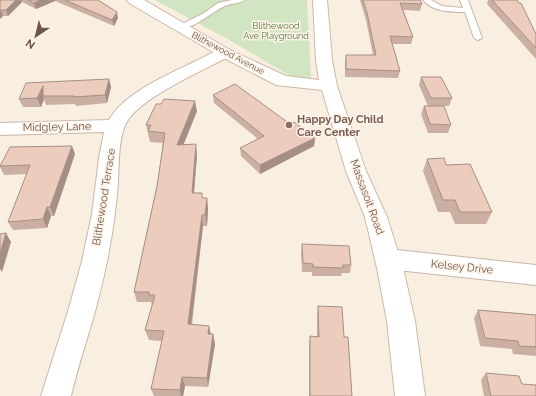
<svg xmlns="http://www.w3.org/2000/svg" width="536" height="396" font-family="Raleway,sans-serif">
<style>
.green{fill:#d2e5c2}
.lines{fill:none;stroke-linecap:round;stroke-linejoin:round}
.lane-casing{stroke:#c8b6aa;stroke-width:2}
.street-casing{stroke:#c8b6aa;stroke-width:2}
.secondary-casing{stroke:#ceb8aa;stroke-width:2}
.lane{fill:#fff;fill-rule:evenodd}
.street{fill:#fff;fill-rule:evenodd}
.secondary{fill:#fff;fill-rule:evenodd}
.wall{fill:#cbafa2}
.shaded-wall{fill:#a58f84}
.building{fill:#ecccbc;stroke:#a58f84}
.education-dot{fill:#8d6e63;stroke:#fdf3e7;stroke-width:1.5}
.labels{text-anchor:middle;dominant-baseline:central;stroke-width:3;stroke-linejoin:round;paint-order:stroke}
.far-park-label{font-size:9px;fill:#587847;stroke:#fdf3e7}
.far-street-label{font-size:9px;fill:#6e564b;stroke:#fdf3e7}
.education-label{font-size:11px;font-weight:bold;fill:#785e54;stroke:#fdf3e7;text-anchor:start}
.street-label{font-size:11px;fill:#6e564b;stroke:#fdf3e7}
</style>
<rect width="100%" height="100%" fill="#f9efe1"/>
<polygon class="green" points="155,0 307,0 311,77 309,80 295,79 233,42"/>
<g class="lines">
<defs>
<g id="lane">
<path d="M232 0H245C239 4 230 3 223 7 212 12 191 31 177 29L176 27 204 13 218 3Z"/>
<path d="M423 0H431L442 6 463 8 460 0H468L482 38 478 40 474 38 465 12C450 12 433 12 423 0Z"/>
</g>
<g id="street">
<path d="M225 48 230 50 233 53 230 56C204 70 144 96 128 120 118 135 119 165 118 182 115 225 107 267 96 308 88 337 78 366 71 396H41L69 308 82 261 92 214 99 158 104 132 0 135V123L109 120C124 93 167 75 194 62 204 57 214 51 225 48Z"/>
<polygon points="388,249 536,265 536,285 388,269 379,266 376,259 379,252"/>
</g>
<polygon id="secondary" points="127,0 144,0 230,50 286,76 319,80 316,60 313,0 327,0 332,60 337,86 366,171 387,217 403,268 415,321 425,396 395,396 387,321 377,268 365,217 346,171 322,90 276,85 220,56 129,3"/>
</defs>
<use href="#lane" class="lane-casing"/>
<use href="#street" class="street-casing"/>
<use href="#secondary" class="secondary-casing"/>
<use href="#lane" class="lane"/>
<use href="#street" class="street"/>
<use href="#secondary" class="secondary"/>
</g>
<g class="wall">
<polygon points="0,0 98,0 118,18 114,26 55,1 36,9 22,2 8,16 3,16 0,19"/>
<polygon points="360,0 420,0 422,4 420,11 403,10 413,37 411,44 392,44 400,71 398,78 345,77 345,62 346,55 373,55 366,20"/>
<polygon points="488,0 517,0 536,34 536,59 487,4"/>
<polygon points="421,77 452,98 449,106 440,106 451,125 448,133 428,133 421,114 424,106 428,106 419,85"/>
<polygon points="109,79 111,87 107,103 76,106 75,104 46,105 44,99 41,107 23,107 19,99"/>
<polygon points="213,95 290,124 315,138 314,146 260,174 241,156 240,148 258,139 214,103"/>
<polygon points="197,111 183,145 197,155 194,193 203,198 207,198 208,209 207,226 203,226 192,325 209,326 211,334 213,334 215,344 208,387 185,386 183,396 154,396 151,389 162,341 149,340 145,330 152,305 151,302 137,302 134,292 157,186 163,143 150,142 146,125"/>
<polygon points="75,154 54,216 51,216 47,228 13,230 8,222 27,174 4,175 0,167 0,165"/>
<polygon points="427,159 446,165 492,212 486,224 455,224 450,212 438,212 423,171"/>
<polygon points="302,244 351,265 350,273 342,273 341,276 312,276 312,272 302,272 301,253"/>
<polygon points="318,306 344,337 352,396 309,396 309,344 310,336 317,337 317,315"/>
<polygon points="478,310 536,315 536,356 513,354 512,349 480,346 474,318"/>
<polygon points="486,373 522,384 536,396 484,396 481,380"/>
</g>
<g class="shaded-wall">
<polygon points="16,0 21,0 22,2 8,16 6,10"/>
<polygon points="41,0 55,0 55,1 36,9 34,3"/>
<polygon points="1,10 3,16 0,19 0,11"/>
<polygon points="117,12 118,18 114,26 112,20"/>
<polygon points="109,79 111,87 107,103 105,95"/>
<polygon points="43,86 43,96 44,99 41,107 37,98"/>
<polygon points="195,101 197,111 179,156 177,145"/>
<polygon points="315,138 314,146 260,174 260,165"/>
<polygon points="196,144 197,155 193,204 192,193"/>
<polygon points="72,146 75,154 54,216 50,207"/>
<polygon points="207,198 208,209 207,226 205,215"/>
<polygon points="47,207 51,216 47,228 43,219"/>
<polygon points="202,215 203,226 190,334 188,324"/>
<polygon points="6,233 11,242 2,272 0,269 0,253"/>
<polygon points="209,326 211,336 208,334"/>
<polygon points="213,334 215,344 208,387 207,378"/>
<polygon points="182,377 185,386 183,396 181,396 180,390"/>
</g>
<g class="building">
<polygon points="0,0 16,0 6,10 1,10 0,11"/>
<polygon points="28,0 41,0 34,3"/>
<polygon points="65,0 98,0 117,12 112,20"/>
<polygon points="363,0 420,0 422,4 400,3 413,37 390,36 400,71 346,69 346,55 376,55 367,13"/>
<polygon points="492,0 517,0 519,3 521,3 536,34 536,48"/>
<polygon points="421,77 441,77 452,98 431,98"/>
<polygon points="109,79 105,95 73,97 74,96 43,96 43,86 37,98 19,99 26,83"/>
<polygon points="235,84 290,124 294,122 315,138 260,165 240,148 264,136 213,95"/>
<polygon points="164,99 195,101 177,145 196,144 192,193 202,193 202,198 207,198 205,215 202,215 188,324 209,326 208,334 213,334 207,378 182,377 180,390 151,389 164,331 145,330 155,295 149,295 149,292 134,292 157,186 165,133 148,131 151,125 146,125 156,104 161,104"/>
<polygon points="424,106 444,106 451,125 430,124"/>
<polygon points="72,146 50,207 47,207 43,219 8,222 30,165 0,166 10,147"/>
<polygon points="444,158 446,165 470,164 492,212 460,212 455,200 443,200 427,159"/>
<polygon points="6,233 0,253 0,234"/>
<polygon points="302,244 349,246 351,265 343,265 343,268 313,267 313,264 303,263"/>
<polygon points="318,306 342,307 344,337 348,337 352,396 310,396 310,336 319,337"/>
<polygon points="478,310 536,315 536,347 519,346 518,341 485,338"/>
<polygon points="486,373 519,376 522,384 536,385 536,396 491,396"/>
</g>
<circle class="education-dot" cx="289" cy="125" r="4"/>
<g class="labels">
<g class="far-park-label">
<text x="276" y="26">Blithewood<tspan x="276" dy="10">Ave Playground</tspan></text>
</g>
<g class="far-street-label">
<text transform="translate(228 53) rotate(28)">Blithewood Avenue</text>
</g>
<g class="education-label">
<text x="297" y="119">Happy Day Child<tspan x="297" dy="13">Care Center</tspan></text>
</g>
<g class="street-label">
<text transform="translate(57 127) rotate(-1)">Midgley Lane</text>
<text transform="translate(104 197) rotate(-81)">Blithewood Terrace</text>
<text transform="translate(367 197) rotate(70)">Massasoit Road</text>
<text transform="translate(462 267) rotate(6)">Kelsey Drive</text>
</g>
</g>
<g transform="translate(36 36) rotate(215)" stroke="#fdf3e7" stroke-width="3" paint-order="stroke">
<path d="M0-3L7 15L0 10L-7 15Z" fill="#6e564b"/>
<text y="-6" font-size="11" font-weight="bold" text-anchor="middle" fill="#6e564b">N</text>
</g>
</svg>
